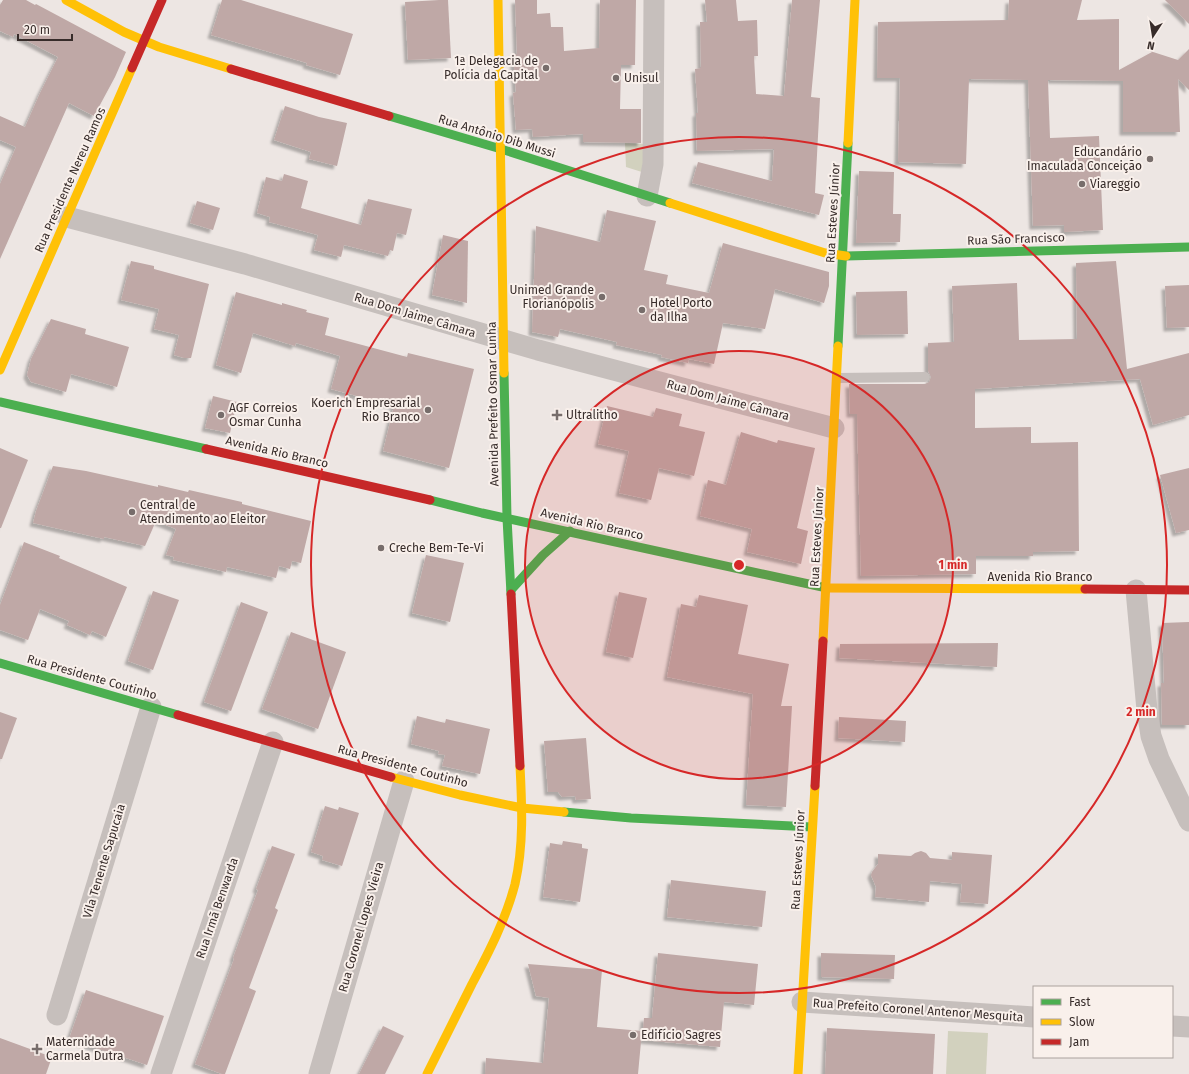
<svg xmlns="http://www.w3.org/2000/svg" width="1189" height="1074" font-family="'Fira Sans',sans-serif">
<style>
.green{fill:#d2d1be}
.building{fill:#bfa8a6;filter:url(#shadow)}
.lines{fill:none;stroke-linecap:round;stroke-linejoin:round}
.lane{stroke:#c6bfbc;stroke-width:10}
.street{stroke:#c6bfbc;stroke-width:21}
.fast{stroke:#4caf50;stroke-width:9}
.slow{stroke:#ffc107;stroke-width:9}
.jam{stroke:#c62828;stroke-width:9}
.ring{fill:none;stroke:#d62828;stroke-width:2}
.poi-dot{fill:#776d6b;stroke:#f9f0eb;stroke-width:1.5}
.labels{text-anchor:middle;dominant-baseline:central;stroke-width:4;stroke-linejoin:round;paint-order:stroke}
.poi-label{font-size:12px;fill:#372c2a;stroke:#f9f0eb;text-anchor:start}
.street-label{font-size:12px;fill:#372c2a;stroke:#f9f0eb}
.centre{fill:#d62828;stroke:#f9f0eb;stroke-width:2}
.ring-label{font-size:12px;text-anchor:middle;font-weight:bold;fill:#d62828;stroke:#f9f0eb;stroke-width:4;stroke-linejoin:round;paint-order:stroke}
</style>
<defs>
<filter id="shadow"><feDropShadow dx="-3.5" dy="3.5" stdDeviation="1" flood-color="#0004"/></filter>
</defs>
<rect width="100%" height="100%" fill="#ede6e3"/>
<g class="green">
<polygon points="625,143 646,144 645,173 626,167"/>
<polygon points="948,1031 988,1033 986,1074 946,1074"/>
</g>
<g class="building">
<polygon points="3,0 26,0 35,5 36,4 126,52 115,77 94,116 69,103 0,259 0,184 16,147 0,140 0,116 25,127 40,93 58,57 14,34 13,37 0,31 0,5"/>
<polygon points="222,0 241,0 353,34 340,75 306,65 307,63 211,35"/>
<polygon points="439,0 448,0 451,58 408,60 405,2"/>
<polygon points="515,0 537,0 537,14 550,13 551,27 563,27 564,51 599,48 600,0 636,0 635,65 621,65 620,109 641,109 641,143 583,142 583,134 533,137 532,129 516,130 513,93 516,92 513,54 517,54"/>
<polygon points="705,0 736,0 738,21 757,20 758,56 754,56 756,94 784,96 792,0 820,0 811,97 820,98 815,193 824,195 819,215 692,183 698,162 772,181 774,149 697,151 696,113 698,113 695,69 701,68 700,22 707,22"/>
<polygon points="1009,0 1082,0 1077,20 1119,19 1119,70 1152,52 1150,51 1178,60 1189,49 1189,90 1178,79 1180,132 1123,132 1123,81 1048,80 1050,138 1099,136 1103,230 1064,232 1064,225 1033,226 1028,80 969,79 966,164 898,162 900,78 877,78 878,22 1008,20"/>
<polygon points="1165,0 1189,0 1189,24"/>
<polygon points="285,106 319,117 347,123 337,166 309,159 311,152 274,140"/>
<polygon points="859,171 894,172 893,214 901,214 900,242 856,243"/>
<polygon points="284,174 308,181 301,208 361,225 368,199 412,209 406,235 397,233 393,251 390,250 388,256 344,245 341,257 314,250 318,235 269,222 270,217 257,213 266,177 282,181"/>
<polygon points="197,201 220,208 213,230 190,223"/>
<polygon points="607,210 656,221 644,270 668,275 666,284 709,293 723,243 829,272 829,286 824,303 775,289 765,329 723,323 714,364 689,359 688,363 661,357 662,355 616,345 617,342 560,329 558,337 532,332 536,226 600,242"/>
<polygon points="443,235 468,241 467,303 432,295"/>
<polygon points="131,261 154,266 154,269 209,284 191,358 184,358 174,355 179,335 154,329 159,309 121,300"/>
<polygon points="1116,261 1127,369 1189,353 1189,415 1153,425 1140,379 975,389 975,428 1031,427 1031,443 1078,442 1079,551 1033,552 1033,556 976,556 976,574 861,576 857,414 850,414 849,384 925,384 929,382 931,377 928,371 928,343 954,342 952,286 1017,283 1019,340 1077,339 1076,263"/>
<polygon points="1189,285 1189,327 1167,328 1165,286"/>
<polygon points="907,291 908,334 857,335 856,292"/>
<polygon points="236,292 282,305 282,303 307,310 306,312 329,318 325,335 407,357 408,353 474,369 449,468 383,451 394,406 331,389 340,356 296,343 295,346 253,333 241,373 216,365"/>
<polygon points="51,319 86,329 85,334 129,347 117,387 71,374 66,392 31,382 27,375 31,359"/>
<polygon points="213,396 237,402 230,433 205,428"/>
<polygon points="607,406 653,417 656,408 682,414 679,426 705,432 694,476 659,468 651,500 619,493 629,451 598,444"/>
<polygon points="741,432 777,443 778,440 815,448 797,528 808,531 801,564 747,552 752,529 700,516 708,480 726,485"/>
<polygon points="0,448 28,460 1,528 0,528"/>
<polygon points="53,466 86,471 158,487 158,485 188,492 189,490 242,502 242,504 311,521 301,563 292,561 290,569 279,566 276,578 227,567 226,572 173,560 174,557 166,555 176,529 156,521 145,546 104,537 104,539 33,523 36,511"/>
<polygon points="1189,468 1189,530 1176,533 1160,475"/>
<polygon points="24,542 60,556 59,558 127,587 106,637 92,631 90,635 67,625 69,621 40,609 28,640 0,630 0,605"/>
<polygon points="426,555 464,563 450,622 412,613"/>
<polygon points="153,591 179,600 153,670 128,661"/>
<polygon points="619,592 647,598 633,658 606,652"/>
<polygon points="699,595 748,605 738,654 789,664 781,706 792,706 786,807 746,805 753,694 667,677 681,604 696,607"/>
<polygon points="241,602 268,612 231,711 204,702"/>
<polygon points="1189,622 1189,725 1162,725 1161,683 1164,683 1162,623"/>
<polygon points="291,632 346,652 318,729 262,709"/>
<polygon points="998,643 997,667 839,658 840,644"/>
<polygon points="0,712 17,718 2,759 0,759"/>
<polygon points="417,716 445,723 446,719 490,729 480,774 442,766 445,755 438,754 439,751 411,744"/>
<polygon points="839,717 906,721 905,742 838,738"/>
<polygon points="586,738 591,799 576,800 575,796 562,797 558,792 548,792 544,741"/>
<polygon points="325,806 338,810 339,807 359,813 342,866 322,860 323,856 311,852"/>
<polygon points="563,841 582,844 582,848 588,849 580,902 543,897 550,843 562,845"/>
<polygon points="272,846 295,854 275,908 278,910 249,988 256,991 225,1074 222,1074 195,1064 234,959 233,958 258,890 256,889"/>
<polygon points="921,851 926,853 930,858 952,860 952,852 992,855 988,904 960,902 962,884 930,881 929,902 875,897 876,887 871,875 872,872 878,864 878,854 911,856 915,853"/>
<polygon points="671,880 766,891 762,927 667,917"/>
<polygon points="658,953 758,964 754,1005 724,1002 720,1047 642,1040 644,1018 652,1018"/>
<polygon points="821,953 895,955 894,979 821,977"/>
<polygon points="528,964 602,970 597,1027 642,1031 638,1074 485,1074 486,1058 543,1063 549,998 536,996"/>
<polygon points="86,990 164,1016 147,1065 69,1039"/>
<polygon points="383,1026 404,1036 385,1074 359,1074"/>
<polygon points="827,1028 935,1034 933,1074 825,1074"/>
<polygon points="0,1038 52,1057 46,1074 0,1074"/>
</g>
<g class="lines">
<polyline class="lane" points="837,378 925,377"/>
<g class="street">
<polyline points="647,196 653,164 654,0"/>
<polyline points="67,217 245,264 538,350 834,428"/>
<polyline points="1136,590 1147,710 1151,736 1159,759 1189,821"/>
<polyline points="802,1002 1034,1017"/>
<polyline points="57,1015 151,707"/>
<polyline points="1172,1026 1189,1027"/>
<polyline points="161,1074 273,742"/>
<polyline points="319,1074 404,781"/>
</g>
<g class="fast">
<polyline points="389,116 501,149 670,203"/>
<polyline points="846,256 1189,247"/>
<polyline points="838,346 848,143"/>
<polyline points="504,373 507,518 511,594"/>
<polyline points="0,402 206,449"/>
<polyline points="430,500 482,513 827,588"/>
<polyline points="511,590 543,555 570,531"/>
<polyline points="0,663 178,715"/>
<polyline points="564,812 631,818 812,827"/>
</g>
<g class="slow">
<polyline points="66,0 124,32 159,47 231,69"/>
<polyline points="498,0 504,373"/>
<polyline points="848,143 855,0"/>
<polyline points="670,203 825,253 846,256"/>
<polyline points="0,370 132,68"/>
<polyline points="827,588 1085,589"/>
<polyline points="823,641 838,346"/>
<polyline points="391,777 460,795 522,808 564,812"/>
<path d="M427 1074C442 1044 457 1014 472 984 489 952 506 919 515 884 524 845 522 805 520 766"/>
<polyline points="798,1074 815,786"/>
</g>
<g class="jam">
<polyline points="132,68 162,0"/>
<polyline points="231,69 389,116"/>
<polyline points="206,449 430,500"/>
<polyline points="1085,589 1189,590"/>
<polyline points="511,594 520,766"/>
<polyline points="178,715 391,777"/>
<polyline points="815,786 823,641"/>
</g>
</g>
<circle cx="739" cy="565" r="214" fill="#d62828" fill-opacity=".12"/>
<g class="ring">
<circle cx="739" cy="565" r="214"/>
<circle cx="739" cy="565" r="428"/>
</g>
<g class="poi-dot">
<circle cx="546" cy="68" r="4"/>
<circle cx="616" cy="78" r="4"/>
<circle cx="1150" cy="159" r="4"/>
<circle cx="1082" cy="184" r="4"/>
<circle cx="602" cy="297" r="4"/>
<circle cx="642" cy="310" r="4"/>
<circle cx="428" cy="410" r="4"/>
<circle cx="221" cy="415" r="4"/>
<path d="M555 409h4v4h4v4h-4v4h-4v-4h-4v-4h4z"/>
<circle cx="132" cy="512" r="4"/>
<circle cx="381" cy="548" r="4"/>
<circle cx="633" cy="1035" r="4"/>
<path d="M35 1043h4v4h4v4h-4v4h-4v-4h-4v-4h4z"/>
</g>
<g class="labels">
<g class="poi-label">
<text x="538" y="61" text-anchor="end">1ª Delegacia de<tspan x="538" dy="14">Polícia da Capital</tspan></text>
<text x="624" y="78">Unisul</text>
<text x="1142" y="152" text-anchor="end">Educandário<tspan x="1142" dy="14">Imaculada Conceição</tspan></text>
<text x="1090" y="184">Viareggio</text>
<text x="594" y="290" text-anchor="end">Unimed Grande<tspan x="594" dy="14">Florianópolis</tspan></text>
<text x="650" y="303">Hotel Porto<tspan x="650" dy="14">da Ilha</tspan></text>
<text x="420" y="403" text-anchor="end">Koerich Empresarial<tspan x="420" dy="14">Rio Branco</tspan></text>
<text x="229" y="408">AGF Correios<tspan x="229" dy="14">Osmar Cunha</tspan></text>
<text x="566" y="415">Ultralitho</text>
<text x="140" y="505">Central de<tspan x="140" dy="14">Atendimento ao Eleitor</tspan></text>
<text x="389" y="548">Creche Bem-Te-Vi</text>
<text x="641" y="1035">Edifício Sagres</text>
<text x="46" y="1042">Maternidade<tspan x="46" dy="14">Carmela Dutra</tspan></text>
</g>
<g class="street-label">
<text transform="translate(497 136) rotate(17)">Rua Antônio Dib Mussi</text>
<text transform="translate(70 180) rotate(-66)">Rua Presidente Nereu Ramos</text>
<text transform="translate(833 213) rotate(-87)">Rua Esteves Júnior</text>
<text transform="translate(1016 239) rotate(-2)">Rua São Francisco</text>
<text transform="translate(415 315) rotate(17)">Rua Dom Jaime Câmara</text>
<text transform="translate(728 400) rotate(15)">Rua Dom Jaime Câmara</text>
<text transform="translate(493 404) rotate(-91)">Avenida Prefeito Osmar Cunha</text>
<text transform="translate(277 452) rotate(13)">Avenida Rio Branco</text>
<text transform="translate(592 524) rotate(13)">Avenida Rio Branco</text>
<text transform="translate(817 537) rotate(-87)">Rua Esteves Júnior</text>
<text x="1040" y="577">Avenida Rio Branco</text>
<text transform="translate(92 677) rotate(16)">Rua Presidente Coutinho</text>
<text transform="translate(403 766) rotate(15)">Rua Presidente Coutinho</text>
<text transform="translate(798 860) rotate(-87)">Rua Esteves Júnior</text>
<text transform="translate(104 861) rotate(-73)">Vila Tenente Sapucaia</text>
<text transform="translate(217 908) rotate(-71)">Rua Irmã Benwarda</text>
<text transform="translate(361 927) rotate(-74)">Rua Coronel Lopes Vieira</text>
<text transform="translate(918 1010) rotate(4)">Rua Prefeito Coronel Antenor Mesquita</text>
</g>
</g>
<circle cx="739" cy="565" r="6" class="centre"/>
<g class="ring-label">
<text x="953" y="569">1 min</text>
<text x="1141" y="716">2 min</text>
</g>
<rect x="1033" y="986" width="140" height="72" fill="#f9f0eb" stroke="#aba29e"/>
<rect x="1041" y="999" width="20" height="6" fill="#4caf50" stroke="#aba29e"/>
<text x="1069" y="1006" font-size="12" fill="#372c2a">Fast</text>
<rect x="1041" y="1019" width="20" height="6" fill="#ffc107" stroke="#aba29e"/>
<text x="1069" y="1026" font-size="12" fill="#372c2a">Slow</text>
<rect x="1041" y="1039" width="20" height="6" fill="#c62828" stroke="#aba29e"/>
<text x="1069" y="1046" font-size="12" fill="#372c2a">Jam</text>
<g transform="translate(1153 36) rotate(192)" stroke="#f9f0eb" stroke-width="3" paint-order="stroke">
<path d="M0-3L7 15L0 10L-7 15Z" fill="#372c2a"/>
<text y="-6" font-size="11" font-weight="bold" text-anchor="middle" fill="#372c2a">N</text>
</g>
<path d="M18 34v6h54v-6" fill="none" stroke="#372c2a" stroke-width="2"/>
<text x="24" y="34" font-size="12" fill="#372c2a" stroke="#f9f0eb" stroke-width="3" paint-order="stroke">20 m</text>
</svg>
